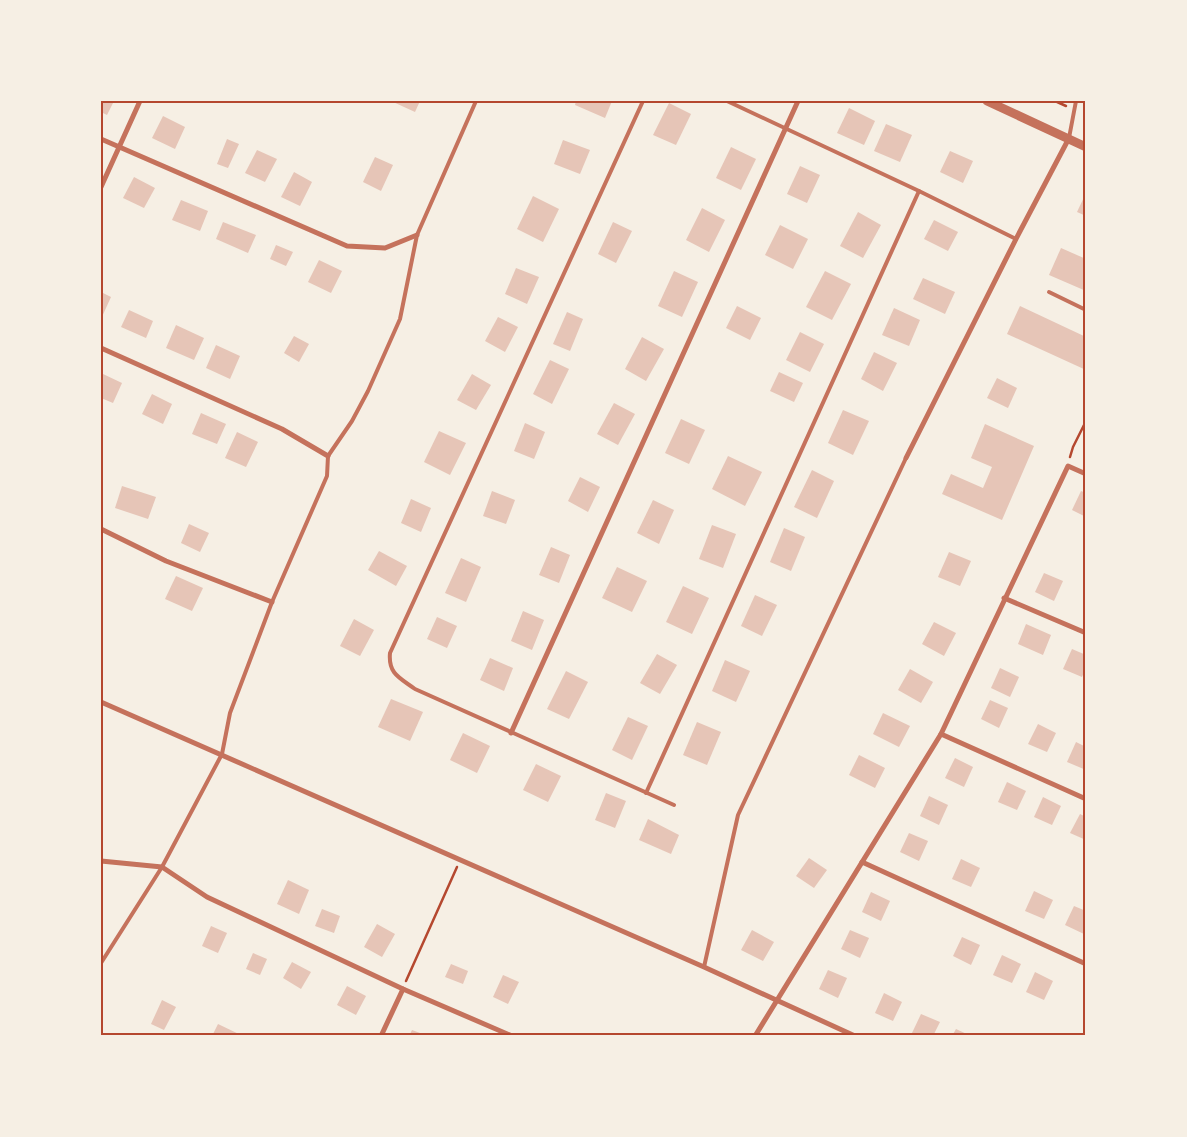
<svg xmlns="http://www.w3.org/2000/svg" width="1187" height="1137" font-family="'Roboto Condensed',sans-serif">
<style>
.building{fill:#e6c5b7}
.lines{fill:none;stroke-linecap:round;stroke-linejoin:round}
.path{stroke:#b5482f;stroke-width:2.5}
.service{stroke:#c5725c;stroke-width:4}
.minor{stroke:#c5725c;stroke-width:5}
.tertiary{stroke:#c5725c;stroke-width:9}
.neatline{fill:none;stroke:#b5482f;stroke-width:2}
</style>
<rect width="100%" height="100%" fill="#f6efe4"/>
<g class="building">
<polygon points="101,101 114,101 107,115 101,112"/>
<polygon points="391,101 420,101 415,112"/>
<polygon points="576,101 612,101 605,118 575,105"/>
<polygon points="669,103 691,114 676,145 653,135"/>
<polygon points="849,108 875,121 864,145 837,133"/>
<polygon points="163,116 185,127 175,149 152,138"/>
<polygon points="886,124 912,135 900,162 874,151"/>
<polygon points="227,139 239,144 228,168 217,164"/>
<polygon points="563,140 590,150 580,174 554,164"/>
<polygon points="731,147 756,159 741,190 716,178"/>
<polygon points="257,150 277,159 265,182 245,173"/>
<polygon points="950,151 973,161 963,183 940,172"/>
<polygon points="375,157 393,165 381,191 363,182"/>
<polygon points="800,166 820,175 807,203 787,194"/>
<polygon points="294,172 312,182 300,206 281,197"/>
<polygon points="134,177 155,188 144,208 123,198"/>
<polygon points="1086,193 1086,216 1077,212"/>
<polygon points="533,196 559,209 543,242 517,229"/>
<polygon points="181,200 208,211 200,231 172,220"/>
<polygon points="702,208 725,220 709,252 686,240"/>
<polygon points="858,212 881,225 863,258 840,246"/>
<polygon points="934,220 958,232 948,251 924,239"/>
<polygon points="223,222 256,235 248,253 216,239"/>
<polygon points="613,222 632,231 616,263 598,254"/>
<polygon points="780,225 808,239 793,269 765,255"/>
<polygon points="276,245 293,252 286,266 270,259"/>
<polygon points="1061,248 1086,259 1086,291 1049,275"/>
<polygon points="319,260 342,271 331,293 308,282"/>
<polygon points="516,268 539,277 527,304 505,294"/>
<polygon points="674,271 698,282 682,317 658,306"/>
<polygon points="825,271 851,284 832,320 806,307"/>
<polygon points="923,278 955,292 945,314 913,299"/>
<polygon points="101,292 111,297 101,319"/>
<polygon points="737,306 761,318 750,340 726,328"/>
<polygon points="1020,306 1086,337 1086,370 1007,334"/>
<polygon points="894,308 920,320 909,346 882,335"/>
<polygon points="129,310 153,321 146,338 121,327"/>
<polygon points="567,312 583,319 570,351 553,344"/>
<polygon points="498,317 518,327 505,352 485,341"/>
<polygon points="176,325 204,338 194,360 166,348"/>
<polygon points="800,332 824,344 810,372 786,360"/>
<polygon points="294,336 309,344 299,362 284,353"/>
<polygon points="642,337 664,349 646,381 625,369"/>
<polygon points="216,345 240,356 230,379 206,368"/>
<polygon points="874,352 897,363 883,391 861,379"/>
<polygon points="550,360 569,369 552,404 533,394"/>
<polygon points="779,372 803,383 794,402 770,391"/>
<polygon points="103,374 122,383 113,403 101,398 101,378"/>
<polygon points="472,374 491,385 476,410 457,400"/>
<polygon points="997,378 1017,388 1008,408 987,398"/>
<polygon points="152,394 172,404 163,424 142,414"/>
<polygon points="614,403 635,414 618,445 597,434"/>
<polygon points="843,410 869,421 853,455 828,443"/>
<polygon points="201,413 226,424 217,444 192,434"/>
<polygon points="681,419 705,430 689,464 665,453"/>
<polygon points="525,423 545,432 534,459 514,451"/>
<polygon points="985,424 1034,446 1002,520 942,494 951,474 983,488 992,467 971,458"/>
<polygon points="439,431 466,443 450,475 424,462"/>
<polygon points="237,432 258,442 246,467 225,458"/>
<polygon points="728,456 762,472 745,506 712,489"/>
<polygon points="812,470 834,481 817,518 794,507"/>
<polygon points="580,477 600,487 588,512 568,501"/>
<polygon points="122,486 156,497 148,519 115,508"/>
<polygon points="492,491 515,500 506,524 483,516"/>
<polygon points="1081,491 1086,493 1086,517 1072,510"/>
<polygon points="411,499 431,508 421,532 401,523"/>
<polygon points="653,500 674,510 659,544 637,533"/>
<polygon points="189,524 209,533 200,552 181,543"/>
<polygon points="712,525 736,534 723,568 699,559"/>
<polygon points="784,528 805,537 791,571 770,562"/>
<polygon points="551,547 570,555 559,583 539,575"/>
<polygon points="379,551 407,566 396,586 368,570"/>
<polygon points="949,552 971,561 960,586 938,577"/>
<polygon points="461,558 481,567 466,602 445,593"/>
<polygon points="617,567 647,581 632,612 602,598"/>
<polygon points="1044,573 1063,581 1054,601 1035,592"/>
<polygon points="176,576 203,588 192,611 165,599"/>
<polygon points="683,586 709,598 692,634 666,622"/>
<polygon points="755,595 777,605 762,636 741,626"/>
<polygon points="523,611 544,620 532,650 511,641"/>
<polygon points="437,617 457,626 447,648 427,639"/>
<polygon points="354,619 374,630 360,656 340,646"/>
<polygon points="934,622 956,633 944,656 922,644"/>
<polygon points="1026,624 1051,635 1043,655 1018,644"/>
<polygon points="1072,649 1086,655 1086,668 1082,677 1063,669"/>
<polygon points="657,654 677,665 660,694 640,683"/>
<polygon points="490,658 513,668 504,691 480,680"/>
<polygon points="725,660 750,671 736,702 712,691"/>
<polygon points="1000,668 1019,677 1010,697 991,688"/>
<polygon points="910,669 933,682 921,703 898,690"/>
<polygon points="566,671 588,682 569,719 547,709"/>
<polygon points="391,699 423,712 410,741 378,727"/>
<polygon points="990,700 1008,708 999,728 981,719"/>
<polygon points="883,713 910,726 899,747 873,734"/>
<polygon points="628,717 648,726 632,760 612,750"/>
<polygon points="697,722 721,732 707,765 683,755"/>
<polygon points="1038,724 1056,733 1047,752 1028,744"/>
<polygon points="463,733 490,746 477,773 450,760"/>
<polygon points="1076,742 1086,747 1086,770 1067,762"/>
<polygon points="859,755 885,768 875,788 849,775"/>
<polygon points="955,758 973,767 964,787 945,778"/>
<polygon points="536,764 561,776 548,802 523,790"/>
<polygon points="1007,782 1026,791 1017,810 998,802"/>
<polygon points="606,793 626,801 615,828 595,820"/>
<polygon points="929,796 948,805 939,825 920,816"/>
<polygon points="1043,797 1061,806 1052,825 1034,817"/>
<polygon points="1080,814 1086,817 1086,840 1070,833"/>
<polygon points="648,819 679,835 671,854 639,840"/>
<polygon points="909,833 928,841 919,861 900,852"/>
<polygon points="809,858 827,870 814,888 796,876"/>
<polygon points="961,859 980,868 971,887 952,879"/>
<polygon points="288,880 309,890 299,914 277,904"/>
<polygon points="1034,891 1053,900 1044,919 1025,911"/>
<polygon points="871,892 890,901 881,921 862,912"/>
<polygon points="1074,906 1086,911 1086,929 1084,934 1065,925"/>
<polygon points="322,909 340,916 334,933 315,926"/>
<polygon points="377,924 395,934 382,957 364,947"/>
<polygon points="211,926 227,933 218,953 202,946"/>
<polygon points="752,930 774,942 763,961 741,950"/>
<polygon points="850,930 869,938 860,958 841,949"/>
<polygon points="962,937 980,945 971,965 953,956"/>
<polygon points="253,953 267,959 260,975 246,969"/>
<polygon points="1002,955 1021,964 1012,983 993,975"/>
<polygon points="292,962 311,972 301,989 283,978"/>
<polygon points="451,964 468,971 463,984 445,977"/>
<polygon points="828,970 847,978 838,998 819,989"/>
<polygon points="1035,972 1053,981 1044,1000 1026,992"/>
<polygon points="503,975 519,982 508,1004 493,997"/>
<polygon points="347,986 366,996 356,1015 337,1005"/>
<polygon points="884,993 902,1002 893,1021 875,1013"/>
<polygon points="162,1000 176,1007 164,1030 151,1024"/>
<polygon points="921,1014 940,1022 933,1036 918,1036 912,1033"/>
<polygon points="218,1024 243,1036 212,1036"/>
<polygon points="956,1029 971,1036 952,1036"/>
<polygon points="412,1030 428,1036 409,1036"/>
</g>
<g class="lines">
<g class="path">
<polyline points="1055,101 1066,106"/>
<polyline points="1070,457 1073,447 1086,421"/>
<polyline points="406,981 457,867"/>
</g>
<g class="service">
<path d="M643 101 390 653C388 674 400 678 415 689L674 805"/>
<polyline points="727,101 919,191 1016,239"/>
<polyline points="1069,138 1076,101"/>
<polyline points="1049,292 1086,310"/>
<polyline points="646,793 919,191"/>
<polyline points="101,963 162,867 222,754 230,713 272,602 327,476 328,456 352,421 368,391 400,319 417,235 476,101"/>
<polyline points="704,967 738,815 906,458"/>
</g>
<g class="minor">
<polyline points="101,139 347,246 385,248 417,235"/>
<polyline points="101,187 140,101"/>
<polyline points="101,348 282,429 328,456"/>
<polyline points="906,458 1016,239 1068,140"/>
<polyline points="101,529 166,561 272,602"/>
<polyline points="1004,598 1086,633"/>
<polyline points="101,702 704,967 855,1036"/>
<polyline points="511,733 798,101"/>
<polyline points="941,734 1086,799"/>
<polyline points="101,861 162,867 207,897 403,989 512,1036"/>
<polyline points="862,862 1086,964"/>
<polyline points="381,1036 403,989"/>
<polyline points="755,1036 941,734 1068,466 1086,474"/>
</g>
<polyline class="tertiary" points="987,101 1086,147"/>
</g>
<rect width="1187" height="1137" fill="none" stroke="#f6efe4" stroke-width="205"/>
<rect x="102" y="102" width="982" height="932" class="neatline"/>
</svg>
